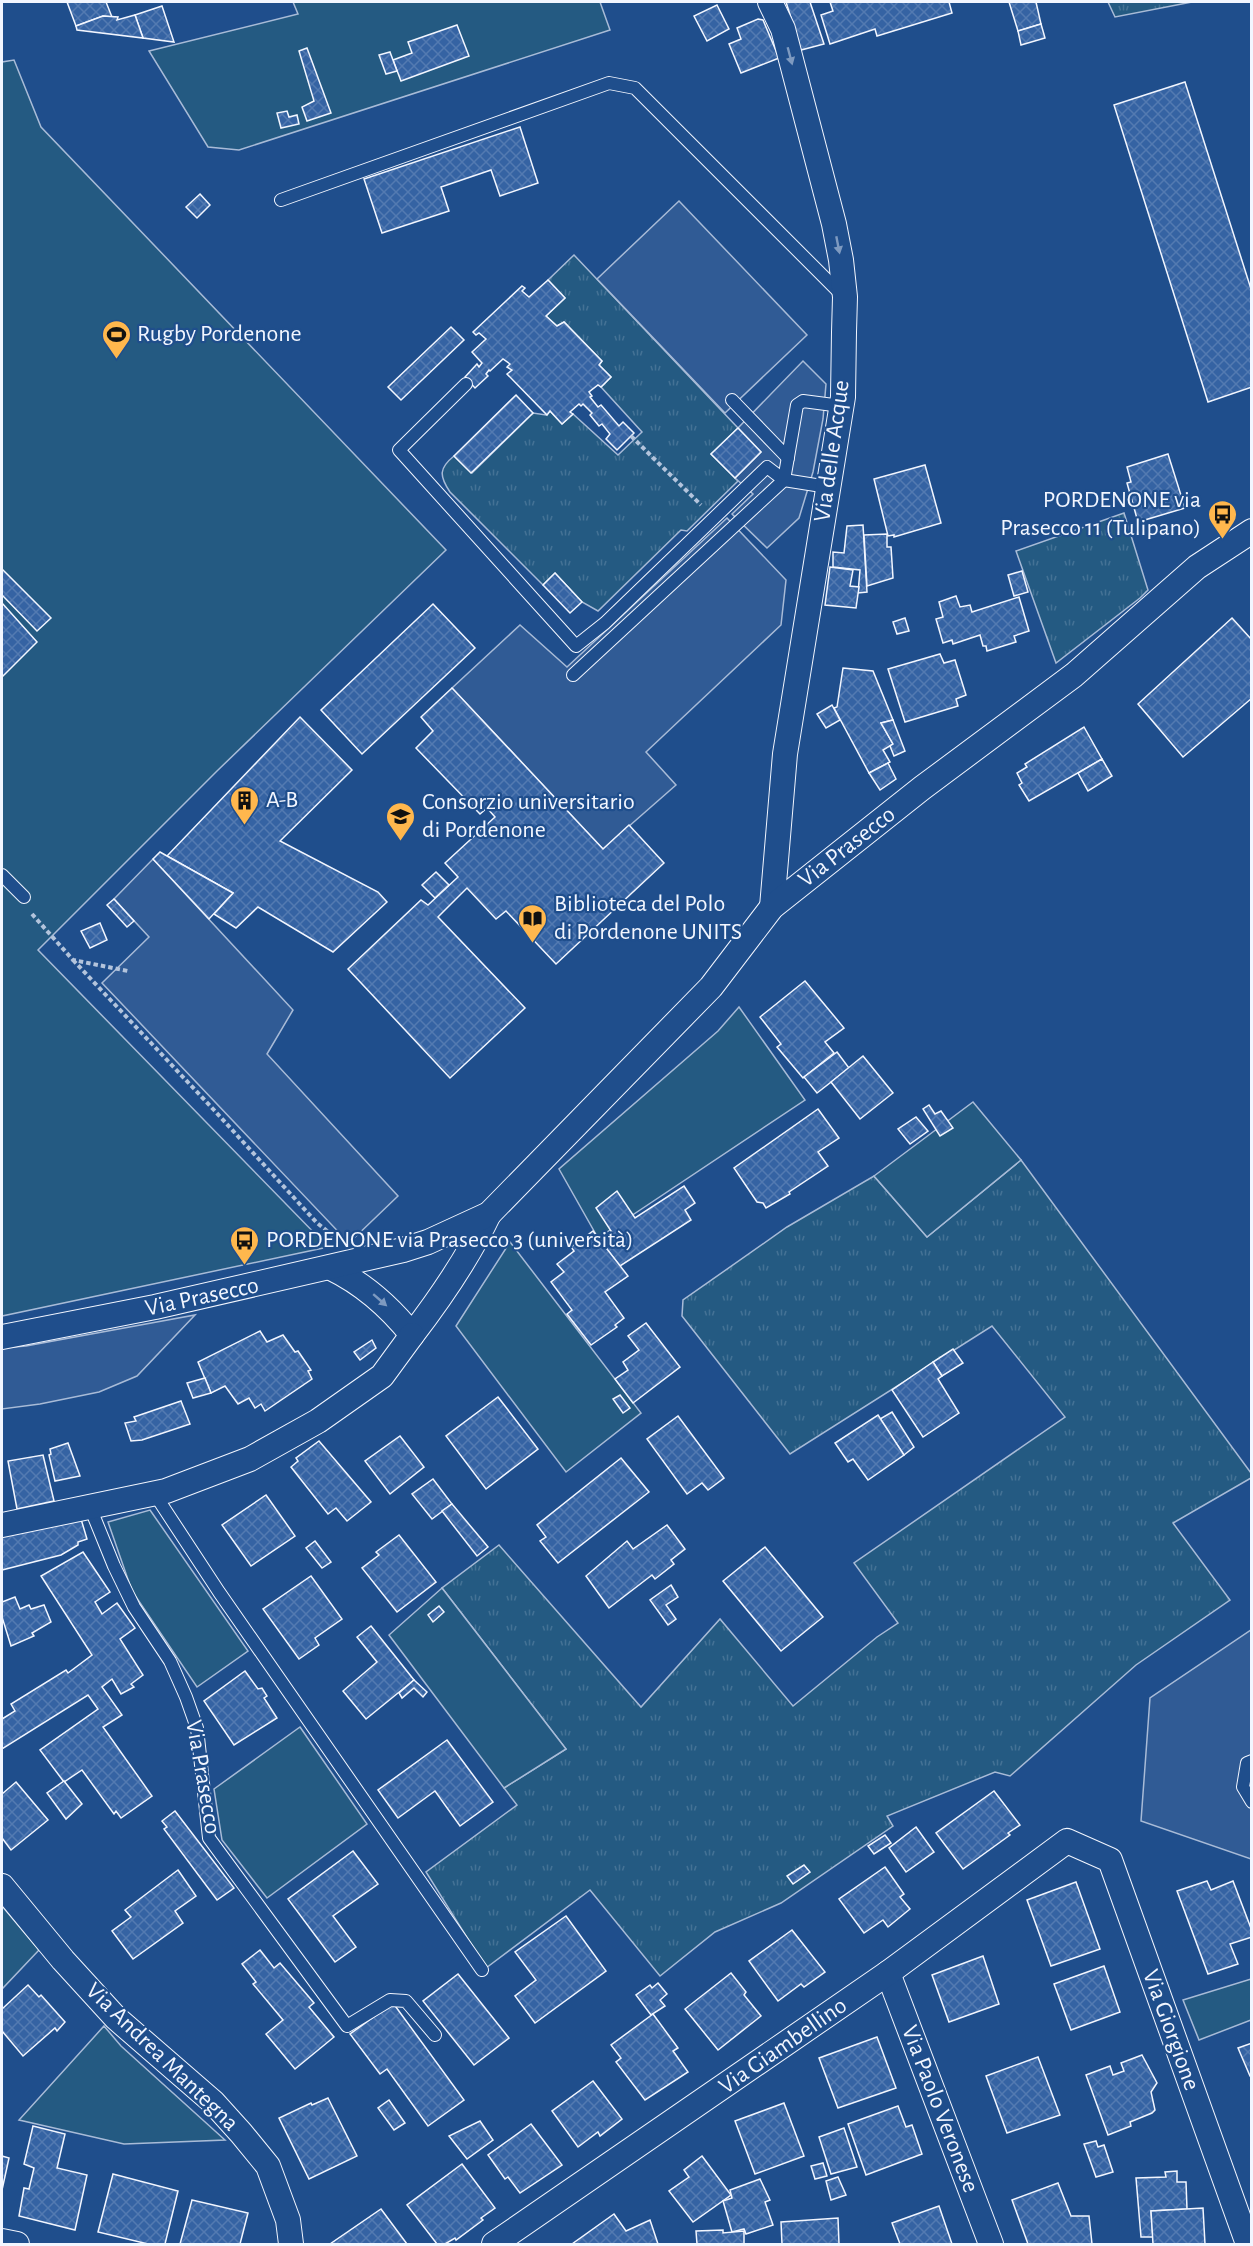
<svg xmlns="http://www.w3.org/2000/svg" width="1253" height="2246" font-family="'Alegreya Sans',sans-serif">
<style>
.grass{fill:url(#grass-tufts);stroke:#a8bbd7;stroke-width:1.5}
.garden{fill:#245a82;stroke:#a8bbd7;stroke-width:1.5}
.parking{fill:#305b95;stroke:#a8bbd7;stroke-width:1.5}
.building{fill:url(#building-cross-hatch);stroke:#f2f6ff;stroke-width:1.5}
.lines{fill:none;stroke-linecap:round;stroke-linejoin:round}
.service-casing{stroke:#f2f6ff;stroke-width:14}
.minor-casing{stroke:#f2f6ff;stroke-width:26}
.path{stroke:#b3c4dc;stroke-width:4;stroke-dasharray:4.5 3;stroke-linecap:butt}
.service{stroke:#1f4e8c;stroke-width:12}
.minor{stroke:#1f4e8c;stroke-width:24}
.oneway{fill:#7e9ac0}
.labels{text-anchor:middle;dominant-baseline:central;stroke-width:4.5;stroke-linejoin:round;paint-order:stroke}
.poi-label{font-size:24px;fill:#f2f6ff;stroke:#1f4e8c;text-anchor:start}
.street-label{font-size:24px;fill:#f2f6ff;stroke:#1f4e8c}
</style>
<defs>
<pattern id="grass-tufts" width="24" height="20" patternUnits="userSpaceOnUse" patternTransform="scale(1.5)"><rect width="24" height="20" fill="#245a82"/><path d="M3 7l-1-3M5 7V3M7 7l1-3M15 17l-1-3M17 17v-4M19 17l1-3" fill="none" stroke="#447295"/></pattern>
<pattern id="building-cross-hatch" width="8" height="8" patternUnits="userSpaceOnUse" patternTransform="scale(1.5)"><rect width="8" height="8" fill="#3563a3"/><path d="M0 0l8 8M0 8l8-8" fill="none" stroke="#537ab1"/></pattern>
</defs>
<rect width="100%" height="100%" fill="#1f4e8c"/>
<g class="grass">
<polygon points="1108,2 1192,2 1115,17"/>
<path d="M574 255 738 428 711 454 738 481 687 531 681 530 598 611 582 602 555 573 543 585 450 492C439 476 439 468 454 456L472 473 533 413 546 415 550 411 562 424 573 414 618 455 642 432 601 387 611 377 599 365 602 361 564 322 557 326 546 316 565 298 548 280Z"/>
<polygon points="1124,513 1148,590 1140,598 1056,663 1016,551"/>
<polygon points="1021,1160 1251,1473 1251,1478 1173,1523 1230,1600 1136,1665 1010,1776 995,1772 887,1816 893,1826 781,1903 715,1932 660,1976 590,1890 486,1968 426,1872 517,1805 504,1788 566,1749 442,1588 499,1545 641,1707 720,1619 793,1706 877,1637 898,1623 854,1563 1065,1417 992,1326 790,1454 682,1316 683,1300 787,1227 874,1176 927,1237"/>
</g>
<g class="garden">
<polygon points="293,2 600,2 610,30 239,150 208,147 149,51 298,14"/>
<polygon points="14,60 41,127 446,550 217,771 38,950 328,1247 2,1316 2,62"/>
<polygon points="739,1007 805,1100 598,1238 559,1169 718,1031"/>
<polygon points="973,1102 1021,1160 927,1237 874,1176"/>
<polygon points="510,1242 641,1413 566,1472 456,1326"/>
<polygon points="150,1510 248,1651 197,1687 132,1591 108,1522"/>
<polygon points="442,1588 566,1749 504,1788 389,1635"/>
<polygon points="300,1727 367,1824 267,1898 222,1840 214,1789"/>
<polygon points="2,1906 39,1950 2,1989"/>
<polygon points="1251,1979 1251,2020 1199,2040 1183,2000"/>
<polygon points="104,2026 121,2046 225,2140 124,2144 19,2120"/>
</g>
<g class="parking">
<polygon points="679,201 807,335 725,413 597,279"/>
<polygon points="803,361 826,384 823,419 813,472 799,518 767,548 732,514 753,494 735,478 761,452 738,428"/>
<polygon points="727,518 786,580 781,625 646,752 676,785 603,849 452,688 520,625 567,667"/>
<polygon points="153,859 293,1010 267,1054 398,1196 349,1243 102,983 149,937 114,899"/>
<polygon points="195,1315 137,1376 99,1392 40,1404 2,1409 2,1348 26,1346"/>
<polygon points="1251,1630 1251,1859 1141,1821 1150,1698"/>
</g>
<g class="building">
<polygon points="67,2 106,2 112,17 103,16 76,26"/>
<polygon points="786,2 810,2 824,44 801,50"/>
<polygon points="830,2 949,2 952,13 877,36 875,29 830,44 821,15 833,11"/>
<polygon points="1009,2 1036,2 1041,24 1018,31"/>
<polygon points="717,5 729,29 707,41 694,16"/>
<polygon points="162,6 174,42 143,38 135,15"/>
<polygon points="135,15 143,38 77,30 76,26 103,16 118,17 117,20"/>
<polygon points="758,19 763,20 779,58 741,73 729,44 741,39 737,28"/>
<polygon points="1041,24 1045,38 1021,45 1018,31"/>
<polygon points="457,25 469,56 401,81 393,60 412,53 408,42"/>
<polygon points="307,48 331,113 307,121 302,107 314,101 299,51"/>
<polygon points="390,52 397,71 386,74 379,55"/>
<polygon points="1185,82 1252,292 1252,387 1208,402 1114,105"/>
<polygon points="287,111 289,117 297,115 299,124 281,128 277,113"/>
<polygon points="520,127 538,183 500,196 491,170 441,187 449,211 382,233 364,179"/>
<polygon points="200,194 210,205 197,218 186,207"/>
<polygon points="548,280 565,298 546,316 557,326 564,322 602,361 599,365 611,377 601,387 598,385 589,392 592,396 590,397 598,407 601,405 619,426 623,422 634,433 617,450 606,439 610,434 602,424 599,426 590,415 592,413 583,404 581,406 579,404 570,412 573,414 562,424 550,411 547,415 507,374 512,370 507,367 510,364 503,359 490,371 489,370 486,374 488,376 475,388 465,377 477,364 479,367 482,363 472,352 486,339 479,333 476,335 473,332 522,286 525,288 522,291 529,297"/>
<polygon points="451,327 464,340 401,400 388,387"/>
<polygon points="516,395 533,413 471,473 454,456"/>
<polygon points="738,428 761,452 735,478 711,454"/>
<polygon points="1168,454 1185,508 1138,522 1127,483 1131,482 1127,467"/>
<polygon points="925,465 941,523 894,537 894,535 888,536 874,479"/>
<polygon points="863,525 867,592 858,593 860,570 833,567 833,552 844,553 847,526"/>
<polygon points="887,534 887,547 891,547 893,578 867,586 864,535"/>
<polygon points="830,567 853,570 850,586 859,587 856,608 825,605"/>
<polygon points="2,569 51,618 37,631 2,595"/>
<polygon points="1022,571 1028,592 1014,596 1008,575"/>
<polygon points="555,573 582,602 570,613 543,585"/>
<polygon points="956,596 960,607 970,605 972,612 1019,597 1029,631 1014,636 1016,642 987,651 986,646 983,646 980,635 953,644 952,640 943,643 936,619 943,617 939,602"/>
<polygon points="2,603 37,642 2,677"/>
<polygon points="433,604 475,648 362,754 321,710"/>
<polygon points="905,618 909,631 897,634 893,622"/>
<polygon points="1232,618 1252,640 1252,698 1183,757 1138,704"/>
<polygon points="940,654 944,663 955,660 966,695 956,699 958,706 905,722 888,669"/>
<polygon points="843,668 873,671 893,720 881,723 893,744 883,750 890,762 869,773 834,708 837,707"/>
<polygon points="452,688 603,849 629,825 664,863 556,964 506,911 496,919 467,888 438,917 525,1008 450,1078 348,969 421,900 428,905 458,877 445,863 495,817 487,808 480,814 416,748 433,731 421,717"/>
<polygon points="832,705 840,720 826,728 817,714"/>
<polygon points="300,717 352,770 280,841 378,892 387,902 333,952 258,907 236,928 214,914 233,893 167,856"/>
<polygon points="893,720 905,751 894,756 890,746 893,744 881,723"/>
<polygon points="1084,727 1102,759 1029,801 1019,785 1022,783 1017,773 1027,767 1025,764"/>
<polygon points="1102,759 1112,776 1088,791 1078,773"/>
<polygon points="888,763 896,779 880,790 869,773"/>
<polygon points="160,852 167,856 233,893 209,919 153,859"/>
<polygon points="436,872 449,885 435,898 422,885"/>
<polygon points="114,899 134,921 127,927 107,905"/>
<polygon points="100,923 107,940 90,948 81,931"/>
<polygon points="805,981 844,1028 825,1042 834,1053 803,1078 777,1047 781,1044 760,1017"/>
<polygon points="837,1052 849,1068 817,1093 804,1077"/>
<polygon points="863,1056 893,1093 860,1119 831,1082"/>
<polygon points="929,1105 935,1114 941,1111 953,1128 940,1136 923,1109"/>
<polygon points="818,1109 839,1138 818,1152 828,1166 789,1192 790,1194 766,1208 763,1203 757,1202 734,1168"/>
<polygon points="916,1117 928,1131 910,1144 898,1129"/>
<polygon points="684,1186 695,1203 685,1210 691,1220 620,1266 601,1242 613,1234 596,1208 617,1191 635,1218"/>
<polygon points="593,1231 628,1276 605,1292 624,1318 615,1325 617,1327 591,1345 567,1314 572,1310 551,1282 564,1272 557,1264 574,1251 571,1247"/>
<polygon points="646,1323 680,1367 633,1403 615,1379 628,1370 623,1362 639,1350 628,1336"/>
<polygon points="260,1331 267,1342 283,1335 295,1352 298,1351 311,1370 308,1371 312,1379 265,1411 261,1404 255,1408 249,1398 238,1404 225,1386 211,1393 198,1362"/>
<polygon points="372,1340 376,1348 360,1360 354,1352"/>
<polygon points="953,1349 963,1363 942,1376 933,1362"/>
<polygon points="933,1362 942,1376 938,1379 959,1413 923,1437 892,1390"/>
<polygon points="205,1378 211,1393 193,1398 187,1383"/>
<polygon points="620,1395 630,1408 623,1413 613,1399"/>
<polygon points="498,1397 538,1449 486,1489 446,1436"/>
<polygon points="181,1401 190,1424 142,1440 131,1441 125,1423 136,1421 134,1417"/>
<polygon points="892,1412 914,1447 904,1455 880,1419"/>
<polygon points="878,1415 904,1455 868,1480 853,1459 848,1462 835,1443"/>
<polygon points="678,1416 724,1478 708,1490 702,1483 687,1494 647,1439"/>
<polygon points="400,1436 424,1467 390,1494 365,1461"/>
<polygon points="319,1441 371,1502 347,1521 336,1508 328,1514 291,1467 298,1461 296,1458"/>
<polygon points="68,1443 80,1476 55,1481 49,1455 51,1454 50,1449"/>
<polygon points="43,1455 54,1501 17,1509 8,1461"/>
<polygon points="621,1458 649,1492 558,1563 540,1541 546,1537 537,1525"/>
<polygon points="433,1479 452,1504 432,1519 412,1494"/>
<polygon points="266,1495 295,1536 251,1566 222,1525"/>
<polygon points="452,1504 488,1547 477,1556 442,1511"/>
<polygon points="81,1519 87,1539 78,1542 78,1545 61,1555 2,1570 2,1536"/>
<polygon points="667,1525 685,1549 671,1560 674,1564 655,1579 652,1575 609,1608 586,1576 627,1541 633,1549"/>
<polygon points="399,1535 436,1582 397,1612 362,1568 379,1555 376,1552"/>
<polygon points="315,1541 331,1562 322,1568 306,1548"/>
<polygon points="765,1547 823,1617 781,1651 723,1581"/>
<polygon points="83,1552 110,1592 95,1602 102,1614 117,1603 135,1628 120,1639 143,1675 131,1684 134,1687 121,1694 112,1679 102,1687 122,1715 103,1727 152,1796 121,1818 116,1811 114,1814 82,1770 64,1782 40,1750 98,1709 88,1695 2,1749 2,1719 15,1711 11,1704 66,1670 68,1673 92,1655 41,1576"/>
<polygon points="311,1576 342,1619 315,1638 319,1645 299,1659 263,1609"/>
<polygon points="671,1585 678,1597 666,1605 676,1619 668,1625 650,1600"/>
<polygon points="15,1597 20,1609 29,1605 31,1609 44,1605 51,1622 32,1633 34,1636 11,1646 2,1617 2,1602"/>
<polygon points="439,1606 444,1612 433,1622 428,1615"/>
<polygon points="371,1626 414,1680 366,1719 343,1691 377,1662 357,1637"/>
<polygon points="245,1671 258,1689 262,1688 267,1696 264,1698 277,1718 234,1745 204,1701"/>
<polygon points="414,1680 427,1692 423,1697 414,1688 402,1698 399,1693"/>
<polygon points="447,1740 493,1802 460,1826 435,1791 398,1818 378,1790"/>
<polygon points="64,1781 82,1804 66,1819 47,1793"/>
<polygon points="16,1782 48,1820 11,1850 2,1838 2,1794"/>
<polygon points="994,1791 1020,1825 1008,1833 1010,1835 963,1869 936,1833"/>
<polygon points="175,1811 234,1888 217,1900 164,1829 167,1827 162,1821"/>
<polygon points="916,1827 934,1852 906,1872 889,1848"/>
<polygon points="885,1835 891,1843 874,1854 868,1846"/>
<polygon points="353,1851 378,1884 333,1916 356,1947 335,1962 288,1899"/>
<polygon points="804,1865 810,1872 793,1884 787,1876"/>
<polygon points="885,1867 904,1894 900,1897 910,1909 888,1927 883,1920 864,1933 839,1899"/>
<polygon points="178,1870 196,1896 175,1911 183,1923 133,1959 112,1931 131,1917 125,1910"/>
<polygon points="1207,1881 1211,1890 1233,1881 1252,1931 1252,1937 1230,1944 1238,1964 1208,1974 1177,1891"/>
<polygon points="1076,1882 1100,1949 1051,1966 1027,1900"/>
<polygon points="566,1916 606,1971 535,2023 515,1996 536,1980 515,1952"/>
<polygon points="792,1930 825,1972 804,1987 801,1984 778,2001 749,1961"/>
<polygon points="260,1950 274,1968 280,1963 314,2003 309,2007 334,2037 295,2069 266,2034 283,2020 253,1984 256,1982 242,1964"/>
<polygon points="983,1956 999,2004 949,2022 932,1975"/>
<polygon points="1104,1966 1120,2012 1071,2030 1054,1984"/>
<polygon points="731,1973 746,1992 744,1995 761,2016 718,2050 685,2009"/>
<polygon points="458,1974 509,2038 474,2065 423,2001"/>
<polygon points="658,1983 667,1994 660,2000 665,2006 651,2015 636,1995 650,1985 652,1988"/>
<polygon points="28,1985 39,1997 41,1995 65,2022 57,2031 55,2028 23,2056 2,2031 2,2009"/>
<polygon points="393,2003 464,2100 428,2126 387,2069 380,2074 350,2034"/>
<polygon points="653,2014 678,2048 673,2051 688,2072 645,2100 616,2062 621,2058 611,2045"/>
<polygon points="877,2037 896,2088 838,2108 819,2058"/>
<polygon points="1252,2043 1252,2076 1250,2076 1238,2048"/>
<polygon points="1142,2055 1157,2083 1151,2092 1155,2110 1152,2113 1130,2122 1131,2126 1108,2135 1086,2075 1110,2066 1113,2075 1124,2071 1121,2063"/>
<polygon points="1038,2057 1060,2115 1007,2133 986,2076"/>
<polygon points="593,2081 622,2119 600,2136 598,2132 578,2147 552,2111"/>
<polygon points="328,2098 357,2156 309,2179 279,2118 311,2103 312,2105"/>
<polygon points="389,2100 405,2123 394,2130 378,2108"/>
<polygon points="784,2103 804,2156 755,2174 735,2121"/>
<polygon points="898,2106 906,2127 912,2125 922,2154 866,2175 848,2124"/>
<polygon points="480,2121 493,2140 467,2159 449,2136"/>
<polygon points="531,2124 562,2165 520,2193 508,2177 505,2179 488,2155"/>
<polygon points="33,2126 65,2134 57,2168 87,2175 75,2230 19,2216 24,2188 29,2189 34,2168 24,2164"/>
<polygon points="844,2128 857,2167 831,2174 819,2137"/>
<polygon points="1096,2141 1098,2147 1104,2145 1113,2172 1096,2177 1084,2144"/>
<polygon points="2,2156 9,2158 2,2190"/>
<polygon points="702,2156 731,2195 693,2222 669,2191 689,2177 684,2170"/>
<polygon points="823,2163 827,2176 815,2179 811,2166"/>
<polygon points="462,2164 495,2208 481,2218 483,2220 456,2240 455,2238 445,2244 437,2244 407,2205"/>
<polygon points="1177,2171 1177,2182 1186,2182 1187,2209 1151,2211 1153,2237 1141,2237 1136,2178 1166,2177 1165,2172"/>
<polygon points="113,2174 178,2191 165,2244 148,2244 98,2232"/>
<polygon points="838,2177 846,2195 831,2200 826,2181"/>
<polygon points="760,2179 770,2200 765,2202 773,2225 746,2234 744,2229 732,2232 723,2201 732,2198 730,2190"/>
<polygon points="1058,2183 1071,2216 1089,2216 1092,2244 1028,2244 1012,2200"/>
<polygon points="192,2200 248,2213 240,2244 180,2244"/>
<polygon points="939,2206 952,2244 900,2244 892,2223"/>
<polygon points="1203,2208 1205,2244 1153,2244 1151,2211"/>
<polygon points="381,2209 407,2244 330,2244"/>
<polygon points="614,2214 626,2231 650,2220 658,2244 572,2244"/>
<polygon points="838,2218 839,2244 782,2244 781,2222"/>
<polygon points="723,2230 723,2233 744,2231 744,2244 697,2244 696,2231"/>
</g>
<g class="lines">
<defs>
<g id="service">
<polyline points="281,200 609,83 635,88 842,295"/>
<polyline points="466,384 399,450 576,646 605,623 767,467 784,480 828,487"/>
<polyline points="732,400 788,458"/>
<polyline points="573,675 784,480 797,405 803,401 841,406"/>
<polyline points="2,875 24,897"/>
<polyline points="154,1493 219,1592 482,1970"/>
<polyline points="90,1507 114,1566 134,1607 170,1661 186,1697 197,1728 209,1838 347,2026 390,2000 406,2001 435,2035"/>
<polyline points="1252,1761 1247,1763 1243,1787 1252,1802"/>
</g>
<g id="minor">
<polyline points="770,2 783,29 834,224 841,260 845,297 844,332 843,397 785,754 772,907"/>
<path d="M331 1268C364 1284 389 1306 412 1335 442 1296 468 1258 489 1214"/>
<polyline points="2,1337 155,1307 403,1250 428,1242 489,1214 711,987 772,907 922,788 1074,675 1197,567 1252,531"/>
<polyline points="2,1525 166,1491 250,1459 318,1421 382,1376 412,1335"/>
<polyline points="2,1886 63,1960 116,2018 213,2102 241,2133 268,2166 288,2220 291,2244"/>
<polyline points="888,1973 991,2244"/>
<polyline points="2,2241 17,2244"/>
<polyline points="494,2244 888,1973 1067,1841 1110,1860 1248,2244"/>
</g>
</defs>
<use href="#service" class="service-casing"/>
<use href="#minor" class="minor-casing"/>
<g class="path">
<polyline points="631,436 701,505"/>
<polyline points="32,914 73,960 128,971"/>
<polyline points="73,960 214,1110 317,1223 336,1238"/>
</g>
<use href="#service" class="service"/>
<use href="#minor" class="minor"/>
</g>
<defs><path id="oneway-solid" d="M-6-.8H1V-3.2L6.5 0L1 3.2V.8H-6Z" transform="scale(1.5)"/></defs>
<g class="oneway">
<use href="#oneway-solid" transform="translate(790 56) rotate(75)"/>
<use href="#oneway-solid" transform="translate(838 245) rotate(79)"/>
<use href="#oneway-solid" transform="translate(380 1300) rotate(41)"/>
</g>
<defs>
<symbol id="stadium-pin" viewBox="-11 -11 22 30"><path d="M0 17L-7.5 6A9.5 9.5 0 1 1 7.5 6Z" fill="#ffb74d" stroke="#1f4e8c"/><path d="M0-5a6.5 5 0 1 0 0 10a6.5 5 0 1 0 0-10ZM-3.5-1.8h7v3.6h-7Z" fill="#111"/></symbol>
<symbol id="bus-pin" viewBox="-11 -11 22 30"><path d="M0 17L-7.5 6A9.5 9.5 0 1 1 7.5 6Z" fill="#ffb74d" stroke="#1f4e8c"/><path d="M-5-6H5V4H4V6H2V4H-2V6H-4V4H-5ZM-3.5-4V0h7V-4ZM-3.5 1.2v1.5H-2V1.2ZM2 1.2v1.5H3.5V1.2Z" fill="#111"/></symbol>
<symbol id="building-pin" viewBox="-11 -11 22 30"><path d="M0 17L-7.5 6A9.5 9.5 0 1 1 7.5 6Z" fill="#ffb74d" stroke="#1f4e8c"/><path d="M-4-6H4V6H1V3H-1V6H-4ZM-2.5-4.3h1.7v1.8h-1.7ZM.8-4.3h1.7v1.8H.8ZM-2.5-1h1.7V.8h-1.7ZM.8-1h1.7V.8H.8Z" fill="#111"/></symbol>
<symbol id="university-pin" viewBox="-11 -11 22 30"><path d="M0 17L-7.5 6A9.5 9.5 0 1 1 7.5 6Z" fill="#ffb74d" stroke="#1f4e8c"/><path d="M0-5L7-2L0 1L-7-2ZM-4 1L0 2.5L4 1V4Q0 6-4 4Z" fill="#111"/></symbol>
<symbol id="library-pin" viewBox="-11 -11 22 30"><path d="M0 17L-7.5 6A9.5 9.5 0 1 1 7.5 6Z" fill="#ffb74d" stroke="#1f4e8c"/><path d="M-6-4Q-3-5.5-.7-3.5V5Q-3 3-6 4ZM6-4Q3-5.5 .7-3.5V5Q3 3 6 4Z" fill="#111"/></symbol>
</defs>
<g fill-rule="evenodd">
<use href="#stadium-pin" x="100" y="318" width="33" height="45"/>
<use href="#bus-pin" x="1206" y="498" width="33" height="45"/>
<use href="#building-pin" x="228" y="784" width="33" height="45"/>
<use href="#university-pin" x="384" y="800" width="33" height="45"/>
<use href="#library-pin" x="516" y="902" width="33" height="45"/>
<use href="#bus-pin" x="228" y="1224" width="33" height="45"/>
</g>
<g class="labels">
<g class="poi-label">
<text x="137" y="334">Rugby Pordenone</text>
<text x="1201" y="500" text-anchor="end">PORDENONE via<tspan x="1201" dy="28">Prasecco 11 (Tulipano)</tspan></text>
<text x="266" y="800">A-B</text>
<text x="422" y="802">Consorzio universitario<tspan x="422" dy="28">di Pordenone</tspan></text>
<text x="554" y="904">Biblioteca del Polo<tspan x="554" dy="28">di Pordenone UNITS</tspan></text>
<text x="266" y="1240">PORDENONE via Prasecco 3 (università)</text>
</g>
<g class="street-label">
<text transform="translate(832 451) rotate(-82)">Via delle Acque</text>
<text transform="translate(847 847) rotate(-38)">Via Prasecco</text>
<text transform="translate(202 1297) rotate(-12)">Via Prasecco</text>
<text transform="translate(203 1777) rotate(80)">Via Prasecco</text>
<text transform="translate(1171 2030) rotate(70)">Via Giorgione</text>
<text transform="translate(783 2046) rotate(-35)">Via Giambellino</text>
<text transform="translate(162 2057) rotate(44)">Via Andrea Mantegna</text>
<text transform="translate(940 2109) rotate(69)">Via Paolo Veronese</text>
</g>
</g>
<rect width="1253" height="2246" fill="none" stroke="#f2f6ff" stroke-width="6"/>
</svg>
